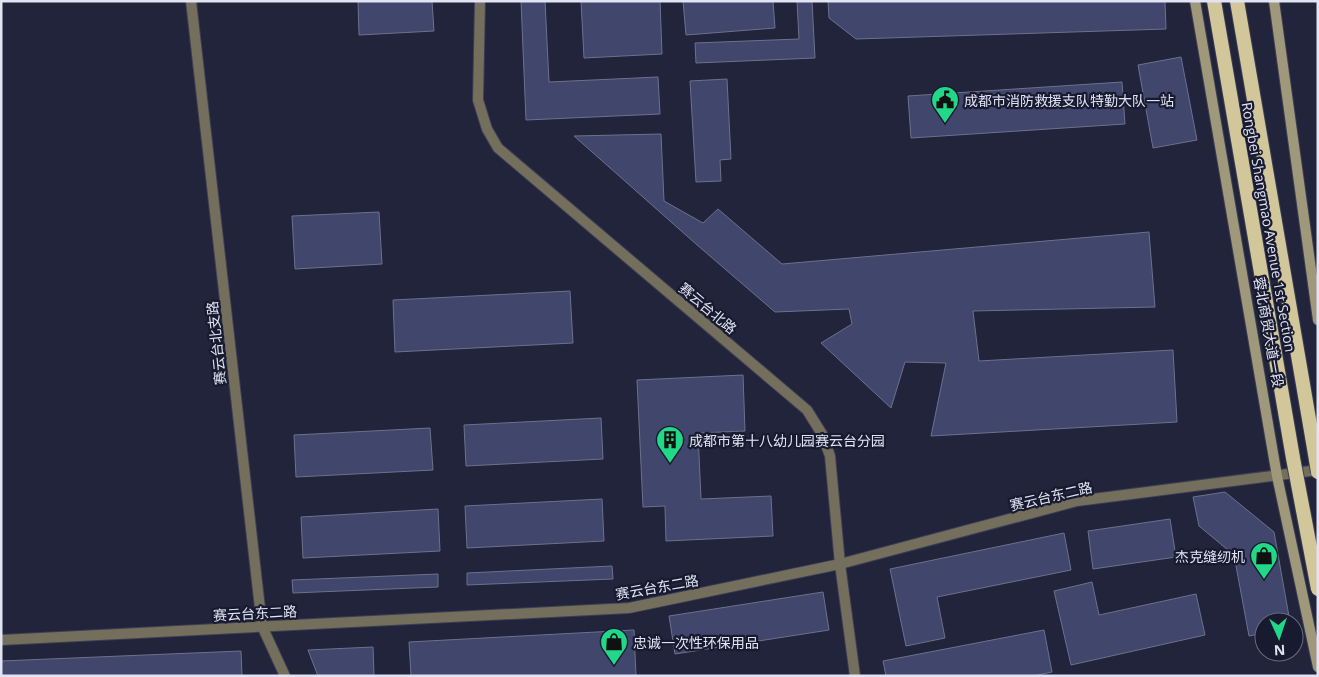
<svg xmlns="http://www.w3.org/2000/svg" width="1319" height="677" font-family="'Open Sans','Noto Sans SC',sans-serif">
<style>
.building{fill:#41466c;stroke:#6d718c}
.lines{fill:none;stroke-linecap:round;stroke-linejoin:round}
.minor-casing{stroke:#3c3f54;stroke-width:12}
.secondary-casing{stroke:#3c3f54;stroke-width:12}
.trunk-casing{stroke:#3c3f54;stroke-width:16}
.minor{stroke:#746f5c;stroke-width:10}
.secondary{stroke:#a0987a;stroke-width:10}
.trunk{stroke:#d2c69b;stroke-width:14}
.trunk-bridge-casing{stroke:#3c3f54;stroke-width:16;stroke-linecap:butt}
.trunk-bridge{stroke:#d2c69b;stroke-width:14}
.labels{text-anchor:middle;dominant-baseline:central;stroke-width:4.5;stroke-linejoin:round;paint-order:stroke}
.poi-label{font-size:14px;fill:#e2e4f4;stroke:#181a30;text-anchor:start}
.street-label{font-size:14px;fill:#e2e4f4;stroke:#181a30}
</style>
<rect width="100%" height="100%" fill="#21243a"/>
<g class="building">
<polygon points="358,1 432,1 434,31 359,35"/>
<polygon points="521,1 545,1 549,82 658,77 660,114 526,120"/>
<polygon points="581,1 660,1 662,54 584,58"/>
<polygon points="683,1 773,1 775,28 686,35"/>
<polygon points="797,1 812,1 815,58 696,63 695,43 799,39"/>
<polygon points="828,1 1165,1 1166,29 856,39 829,18"/>
<polygon points="1181,57 1197,140 1153,148 1138,65"/>
<polygon points="727,79 731,159 720,160 721,181 696,182 690,81"/>
<polygon points="1122,82 1125,124 911,138 908,96"/>
<polygon points="661,134 664,201 703,223 718,209 782,264 1149,232 1155,307 973,311 979,361 1173,350 1177,422 931,436 946,363 905,362 891,408 821,343 852,324 849,309 775,312 696,244 574,136"/>
<polygon points="379,212 382,264 295,269 292,216"/>
<polygon points="570,291 573,343 395,352 393,300"/>
<polygon points="743,375 745,431 698,433 701,499 771,496 773,536 666,541 665,506 643,507 637,380"/>
<polygon points="601,418 603,459 466,466 464,425"/>
<polygon points="430,428 433,470 296,477 294,435"/>
<polygon points="1225,492 1274,532 1290,622 1264,622 1264,633 1249,636 1234,555 1199,526 1193,497"/>
<polygon points="602,499 604,541 467,548 465,506"/>
<polygon points="438,509 440,551 303,558 301,517"/>
<polygon points="1170,519 1176,557 1093,569 1088,531"/>
<polygon points="1064,533 1071,570 937,597 945,638 906,646 890,569"/>
<polygon points="612,566 613,579 467,585 467,573"/>
<polygon points="438,574 438,587 293,593 292,580"/>
<polygon points="1092,582 1099,615 1196,594 1205,635 1071,665 1054,591"/>
<polygon points="823,592 829,630 675,654 669,616"/>
<polygon points="634,630 636,676 411,676 409,642"/>
<polygon points="1044,630 1052,672 1033,676 886,676 883,661"/>
<polygon points="373,647 374,676 318,676 308,650"/>
<polygon points="241,651 242,676 1,676 1,661"/>
</g>
<g class="lines">
<defs>
<g id="minor">
<polyline points="191,1 262,626 285,676"/>
<polyline points="480,1 478,100 487,129 498,148 807,410 822,434 830,456 840,564 855,676"/>
<polyline points="1,640 629,608 840,564 1077,501 1318,470"/>
</g>
<g id="secondary">
<polyline points="1195,1 1277,476 1318,667"/>
<polyline points="1274,1 1318,320"/>
</g>
<g id="trunk">
<polyline points="1214,1 1293,458"/>
<polyline points="1237,1 1315,454"/>
</g>
</defs>
<use href="#minor" class="minor-casing"/>
<use href="#secondary" class="secondary-casing"/>
<use href="#trunk" class="trunk-casing"/>
<use href="#minor" class="minor"/>
<use href="#secondary" class="secondary"/>
<use href="#trunk" class="trunk"/>
<defs>
<g id="trunk-bridge">
<polyline points="1315,454 1318,472"/>
<polyline points="1293,458 1318,589"/>
</g>
</defs>
<use href="#trunk-bridge" class="trunk-bridge-casing"/>
<use href="#trunk-bridge" class="trunk-bridge"/>
</g>
<defs>
<symbol id="civic-pin" viewBox="-11 -11 22 30"><path d="M0 17L-7.5 6A9.5 9.5 0 1 1 7.5 6Z" fill="#20d887" stroke="#181a30"/><path d="M-.6-6.5H3V-4.5H.6V-3L4-1V1h2V6H-6V1h2V-1L-.6-3ZM-1.2 2.5V6h2.4V2.5Z" fill="#111"/></symbol>
<symbol id="building-pin" viewBox="-11 -11 22 30"><path d="M0 17L-7.5 6A9.5 9.5 0 1 1 7.5 6Z" fill="#20d887" stroke="#181a30"/><path d="M-4-6H4V6H1V3H-1V6H-4ZM-2.5-4.3h1.7v1.8h-1.7ZM.8-4.3h1.7v1.8H.8ZM-2.5-1h1.7V.8h-1.7ZM.8-1h1.7V.8H.8Z" fill="#111"/></symbol>
<symbol id="shop-pin" viewBox="-11 -11 22 30"><path d="M0 17L-7.5 6A9.5 9.5 0 1 1 7.5 6Z" fill="#20d887" stroke="#181a30"/><path d="M-5-2.5h2.3a2.7 3.5 0 0 1 5.4 0H5L5.5 6h-11ZM-1.5-2.5h3a1.5 2.3 0 0 0-3 0Z" fill="#111"/></symbol>
</defs>
<g fill-rule="evenodd">
<use href="#civic-pin" x="929" y="84" width="32" height="43"/>
<use href="#building-pin" x="654" y="424" width="32" height="43"/>
<use href="#shop-pin" x="1248" y="540" width="32" height="43"/>
<use href="#shop-pin" x="598" y="626" width="32" height="43"/>
</g>
<g class="labels">
<g class="poi-label">
<text x="964" y="100">成都市消防救援支队特勤大队一站</text>
<text x="689" y="440">成都市第十八幼儿园赛云台分园</text>
<text x="1245" y="556" text-anchor="end">杰克缝纫机</text>
<text x="633" y="642">忠诚一次性环保用品</text>
</g>
<g class="street-label">
<text transform="translate(1269 227) rotate(80)">Rongbei Shangmao Avenue 1st Section</text>
<text transform="translate(708 308) rotate(40)">赛云台北路</text>
<text transform="translate(1269 332) rotate(80)">蓉北商贸大道一段</text>
<text transform="translate(216 343) rotate(-96)">赛云台北支路</text>
<text transform="translate(1051 496) rotate(-13)">赛云台东二路</text>
<text transform="translate(657 587) rotate(-10)">赛云台东二路</text>
<text transform="translate(255 613) rotate(-3)">赛云台东二路</text>
</g>
</g>
<rect width="1319" height="677" fill="none" stroke="#e2e4f4" stroke-width="5"/>
<g transform="translate(1279 637) rotate(177)"><circle r="24" fill="#181a30" stroke="#696b7e"/>
<path d="M0-4L9 19L0 12L-9 19Z" fill="#20d887"/>
<text y="-8" font-size="14" font-weight="bold" text-anchor="middle" fill="#e2e4f4">N</text>
</g>
</svg>
